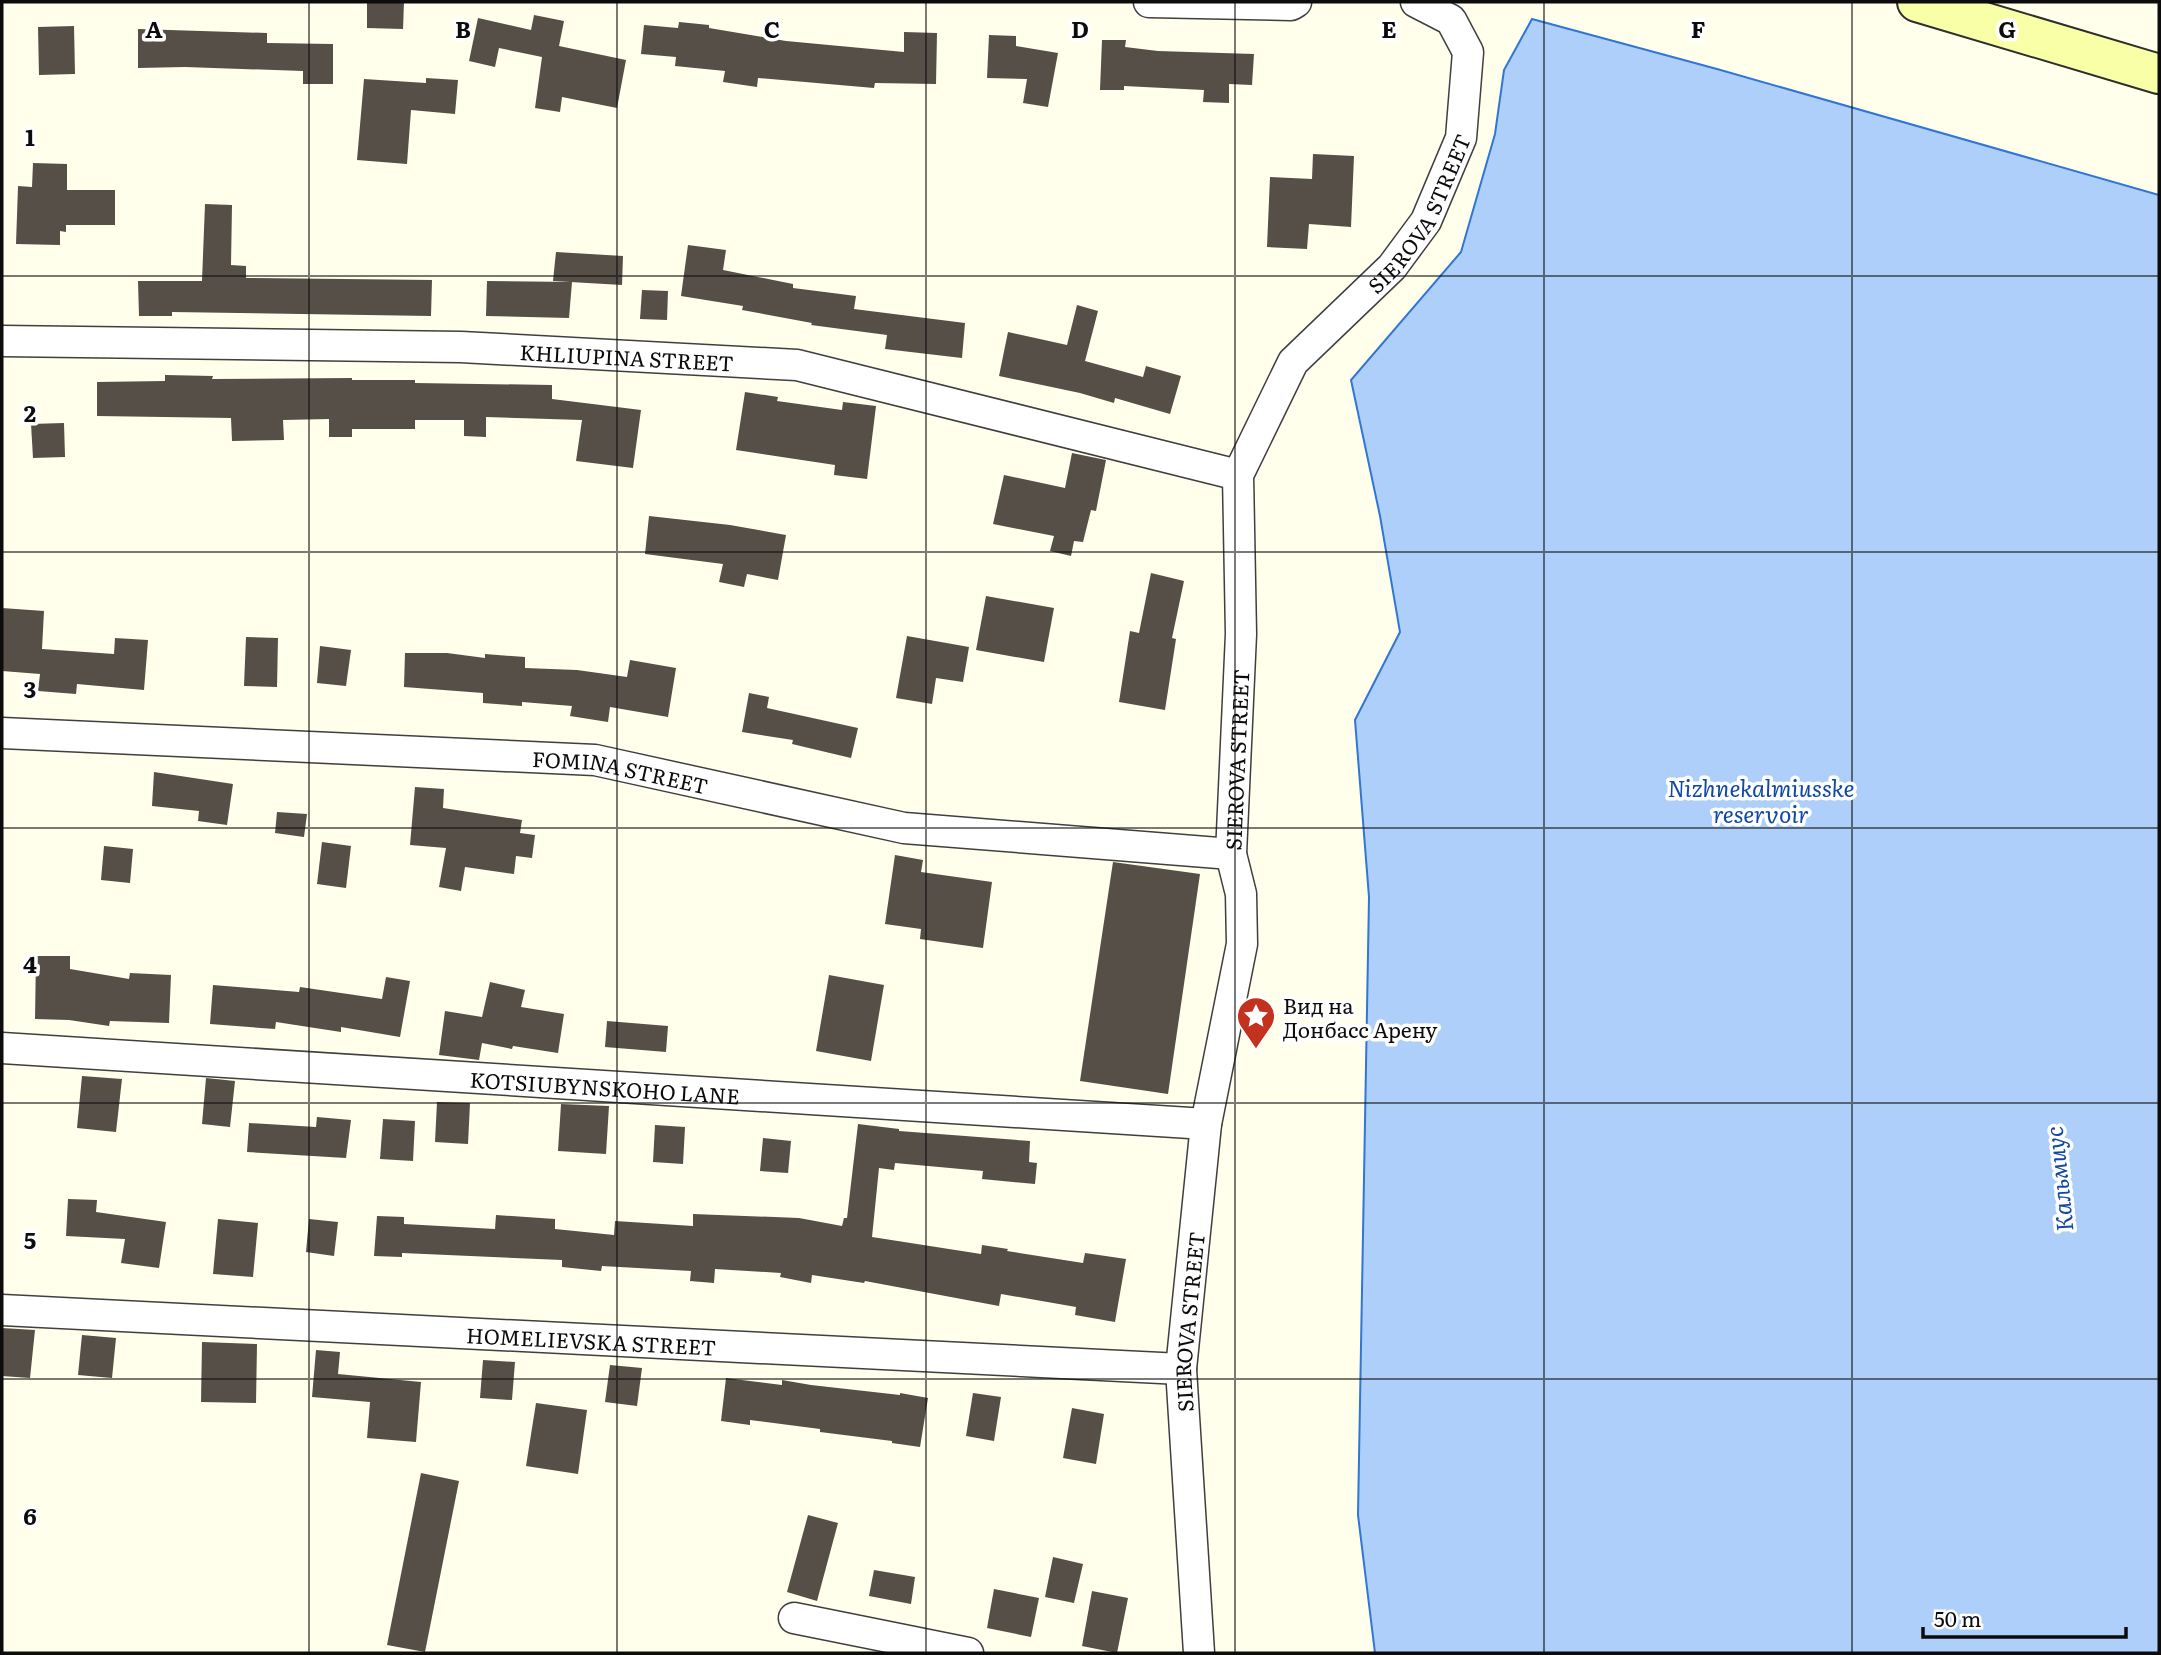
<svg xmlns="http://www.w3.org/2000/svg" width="2161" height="1655" font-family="Literata,serif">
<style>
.water{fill:#adcff9;stroke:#3076d3;stroke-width:2}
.building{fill:#554f48}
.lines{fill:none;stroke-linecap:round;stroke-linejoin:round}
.minor-casing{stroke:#3f3f3f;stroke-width:33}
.secondary-casing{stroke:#2e2e2e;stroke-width:42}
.minor{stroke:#fff;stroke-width:30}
.secondary{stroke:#f9ffa6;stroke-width:38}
.grid{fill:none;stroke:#0c0c0c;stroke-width:2;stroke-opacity:0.55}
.labels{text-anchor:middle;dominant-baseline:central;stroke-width:7;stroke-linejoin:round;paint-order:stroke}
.street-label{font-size:21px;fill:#0c0c0c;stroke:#fff}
.poi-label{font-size:21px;fill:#0c0c0c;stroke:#fff;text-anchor:start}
.water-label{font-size:23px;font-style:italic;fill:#1049a3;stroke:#fff}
.grid-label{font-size:23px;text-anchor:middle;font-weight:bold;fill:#0c0c0c;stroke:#fff;stroke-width:7;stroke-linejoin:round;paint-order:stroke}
</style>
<rect width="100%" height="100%" fill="#ffffeb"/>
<polygon class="water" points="1532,19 1717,69 2159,195 2159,1653 1375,1653 1358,1515 1369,897 1355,720 1400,632 1380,516 1351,380 1461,252 1495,134 1504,70"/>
<g class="building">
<polygon points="367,2 404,2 403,29 367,28"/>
<polygon points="534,15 564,21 559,46 626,60 617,108 562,97 560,112 535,108 542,57 499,48 495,67 469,61 478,18 531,30"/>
<polygon points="679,22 709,25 709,28 786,41 904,52 904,32 937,33 936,84 875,83 874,88 758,78 757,87 723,82 725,71 675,66 676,57 641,54 644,25 678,28"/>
<polygon points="74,26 75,74 39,75 38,27"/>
<polygon points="138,29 267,33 267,43 333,44 333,84 303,84 303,71 185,67 138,68"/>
<polygon points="989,35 1016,36 1016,46 1058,53 1048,107 1023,103 1027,79 987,78"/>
<polygon points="1102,40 1126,40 1125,47 1158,51 1254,54 1252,85 1229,84 1229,103 1203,102 1204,90 1124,86 1124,90 1100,90"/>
<polygon points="426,78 458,80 455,114 411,110 407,164 357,160 364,79 426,83"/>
<polygon points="1313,154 1354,156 1351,227 1309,224 1307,249 1267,247 1270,177 1312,179"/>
<polygon points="33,163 67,164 67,190 115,190 115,225 66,225 66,232 60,231 60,245 16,244 18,186 32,187"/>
<polygon points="205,204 232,205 231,265 246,266 246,278 432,280 431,316 172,312 172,316 139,316 138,281 202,281"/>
<polygon points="688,245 726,250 723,270 793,284 793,288 856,296 854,309 965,323 962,358 885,349 887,335 811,325 812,323 742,310 743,306 681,296"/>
<polygon points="556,252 623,256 622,285 553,281"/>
<polygon points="487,281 572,282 569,318 486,316"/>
<polygon points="642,290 668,291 667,320 640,319"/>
<polygon points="1077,305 1098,311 1085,361 1143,377 1146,366 1181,376 1170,414 1115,398 1114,403 1080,393 999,376 1008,332 1067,345"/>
<polygon points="165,375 213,376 212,379 352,378 352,380 415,380 415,383 552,385 552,399 641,410 633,468 576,461 582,420 486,417 486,437 464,436 464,420 415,420 415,429 352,429 352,437 329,437 329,419 283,420 284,440 232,441 231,418 97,416 97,382 165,381"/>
<polygon points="745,392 778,397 777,401 842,410 843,402 876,406 867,479 834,475 835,465 736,450"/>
<polygon points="64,423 65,457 33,458 31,424"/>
<polygon points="1072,453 1106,460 1096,511 1091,510 1083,542 1074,541 1071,556 1050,551 1054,536 993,524 1004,475 1065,488"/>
<polygon points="649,516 730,525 786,535 778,580 747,574 744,587 719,582 723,564 645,554"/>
<polygon points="1151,573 1184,581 1172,638 1176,639 1165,710 1119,702 1130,631 1139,633"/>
<polygon points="986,596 1054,608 1044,662 976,650"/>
<polygon points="2,608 44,611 42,649 114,654 115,638 148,640 144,690 77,684 76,694 38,691 40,674 2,671"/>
<polygon points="907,636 969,647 963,682 936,678 932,704 896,698"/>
<polygon points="246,637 278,638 277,687 244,686"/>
<polygon points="320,646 351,650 346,686 317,683"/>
<polygon points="405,653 447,653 485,658 485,654 525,657 525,668 577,670 627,677 630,660 676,668 668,717 610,707 608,722 570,716 572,706 522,702 522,706 483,703 483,693 404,687"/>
<polygon points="749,693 769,697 767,708 858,728 851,758 792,744 793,740 742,732"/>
<polygon points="154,772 233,784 227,825 198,821 199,811 152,806"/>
<polygon points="415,787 444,789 443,808 522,820 520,833 535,835 532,858 516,856 514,874 465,867 461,891 439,887 446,848 410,845"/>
<polygon points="277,812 307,814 304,837 275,833"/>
<polygon points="322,842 351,846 346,888 317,884"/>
<polygon points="104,846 133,849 130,883 101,880"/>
<polygon points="895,855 923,860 921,872 992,882 983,948 920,939 921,929 885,924"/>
<polygon points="1113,862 1200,874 1168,1094 1080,1081"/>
<polygon points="36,956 70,956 70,969 129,979 130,973 171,975 169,1023 110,1021 109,1026 69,1020 35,1019"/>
<polygon points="829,975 884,985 871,1061 816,1051"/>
<polygon points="386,977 410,981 400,1037 341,1027 341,1032 276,1022 275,1029 210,1024 213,985 299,992 300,987 382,999"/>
<polygon points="490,982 525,990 521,1007 564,1014 558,1053 513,1046 512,1049 482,1043 479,1060 439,1055 445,1011 482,1017"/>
<polygon points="607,1021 668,1026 666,1052 605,1047"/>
<polygon points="82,1076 122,1079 116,1132 77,1128"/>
<polygon points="206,1078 235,1081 230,1127 202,1124"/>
<polygon points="437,1102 470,1103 468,1144 435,1142"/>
<polygon points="561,1104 609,1106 606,1154 558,1151"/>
<polygon points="317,1117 351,1120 346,1158 247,1152 249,1123 316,1127"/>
<polygon points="383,1119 415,1121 413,1161 380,1159"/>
<polygon points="858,1124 899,1129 899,1131 1030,1141 1029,1162 1037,1163 1035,1184 982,1179 983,1171 895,1163 894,1170 879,1168 872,1237 981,1254 982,1245 1008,1249 1007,1251 1083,1263 1085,1253 1126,1259 1115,1322 1075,1315 1076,1307 1001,1294 999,1306 865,1281 864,1283 812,1275 811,1283 780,1277 781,1273 715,1269 714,1283 690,1281 691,1271 602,1266 601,1271 562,1267 562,1260 402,1253 402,1257 374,1256 377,1216 404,1217 404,1224 495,1229 496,1215 555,1219 555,1229 614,1235 615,1221 693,1226 693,1214 799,1218 842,1226 844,1218 847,1218"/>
<polygon points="655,1125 685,1127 683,1164 653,1162"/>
<polygon points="763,1138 791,1141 788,1173 760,1171"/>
<polygon points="68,1199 97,1200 96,1212 166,1222 159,1268 121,1263 125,1239 66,1236"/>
<polygon points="218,1219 258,1223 253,1277 213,1274"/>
<polygon points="309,1219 338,1222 334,1256 306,1252"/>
<polygon points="2,1328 35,1330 30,1378 2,1376"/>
<polygon points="82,1335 116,1338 112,1378 78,1375"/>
<polygon points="202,1342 257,1344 256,1403 201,1402"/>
<polygon points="316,1350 340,1352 338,1374 421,1382 416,1442 367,1438 370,1402 312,1397"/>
<polygon points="483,1360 515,1362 512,1400 480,1398"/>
<polygon points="610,1365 642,1368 637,1406 605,1402"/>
<polygon points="726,1378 782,1385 782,1380 811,1385 900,1395 900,1393 928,1398 920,1447 892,1443 892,1441 820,1432 820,1429 750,1420 750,1425 721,1421"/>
<polygon points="973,1393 1001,1397 994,1441 966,1436"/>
<polygon points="536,1403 587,1410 578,1474 526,1466"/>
<polygon points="1072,1408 1104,1414 1096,1464 1063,1458"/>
<polygon points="421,1473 459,1481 425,1652 387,1645"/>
<polygon points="808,1515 838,1523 817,1601 787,1592"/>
<polygon points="1053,1557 1083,1564 1074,1603 1045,1597"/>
<polygon points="874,1570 915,1577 911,1604 869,1596"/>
<polygon points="994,1589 1039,1598 1031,1637 987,1628"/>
<polygon points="1092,1591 1128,1598 1117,1653 1082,1646"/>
</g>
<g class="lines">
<defs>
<g id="minor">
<polyline points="1149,2 1291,5 1296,2"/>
<path id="s1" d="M2 341 461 347 797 365 1238 475"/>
<path id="s2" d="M2 733 595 760 904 828 1231 854"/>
<path id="s3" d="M2 1048 1206 1124"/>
<path id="s4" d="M2 1310 1181 1369"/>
<polyline points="794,1618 968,1653"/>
<path id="s5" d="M1199 1653 1181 1369 1206 1124 1242 944 1241 894 1231 854 1241 634 1238 475 1293 362 1392 267 1426 221 1461 138 1468 52 1451 20 1416 2"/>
</g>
<polyline id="secondary" points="1917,2 2159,74"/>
</defs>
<use href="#minor" class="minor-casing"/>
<use href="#secondary" class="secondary-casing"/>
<use href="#minor" class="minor"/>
<use href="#secondary" class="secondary"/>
</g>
<path class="grid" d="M309 2V1653M617 2V1653M926 2V1653M1235 2V1653M1544 2V1653M1852 2V1653M2 276H2159M2 552H2159M2 828H2159M2 1103H2159M2 1379H2159"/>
<defs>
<symbol id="sight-pin" viewBox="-11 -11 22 30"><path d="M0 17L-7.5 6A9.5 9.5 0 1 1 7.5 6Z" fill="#c2321e" stroke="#fff"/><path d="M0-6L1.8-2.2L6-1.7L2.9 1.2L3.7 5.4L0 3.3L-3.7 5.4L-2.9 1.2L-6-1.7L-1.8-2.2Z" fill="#fff"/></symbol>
</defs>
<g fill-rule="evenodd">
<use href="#sight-pin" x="1234" y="994" width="44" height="60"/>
</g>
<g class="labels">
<g class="street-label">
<text stroke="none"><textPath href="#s5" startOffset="1508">SIEROVA STREET</textPath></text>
<text stroke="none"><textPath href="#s1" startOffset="625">KHLIUPINA STREET</textPath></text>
<text stroke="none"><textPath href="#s5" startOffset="900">SIEROVA STREET</textPath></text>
<text stroke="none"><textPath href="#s2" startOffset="620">FOMINA STREET</textPath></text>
<text stroke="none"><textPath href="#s3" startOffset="604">KOTSIUBYNSKOHO LANE</textPath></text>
<text stroke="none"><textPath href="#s5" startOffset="332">SIEROVA STREET</textPath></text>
<text stroke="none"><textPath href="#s4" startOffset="590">HOMELIEVSKA STREET</textPath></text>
</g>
<g class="poi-label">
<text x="1283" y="1004">Вид на<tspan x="1283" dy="24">Донбасс Арену</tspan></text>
</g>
<g class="water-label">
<text x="1761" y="787">Nizhnekalmiusske<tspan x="1761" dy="26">reservoir</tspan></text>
<text transform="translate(2058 1179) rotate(-96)">Кальмиус</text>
</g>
</g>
<g class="grid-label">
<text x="154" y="38">A</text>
<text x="463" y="38">B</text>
<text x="772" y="38">C</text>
<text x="1080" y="38">D</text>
<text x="1389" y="38">E</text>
<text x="1698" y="38">F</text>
<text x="2007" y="38">G</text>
<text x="30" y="146">1</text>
<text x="30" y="422">2</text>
<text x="30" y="698">3</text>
<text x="30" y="973">4</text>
<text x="30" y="1249">5</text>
<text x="30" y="1525">6</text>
</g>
<rect width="2161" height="1655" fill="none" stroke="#0c0c0c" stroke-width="7"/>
<path d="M1923 1627v10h203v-10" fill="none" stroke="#0c0c0c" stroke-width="3.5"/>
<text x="1934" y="1627" font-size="21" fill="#0c0c0c" stroke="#ffffff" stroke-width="5" paint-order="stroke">50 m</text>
</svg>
